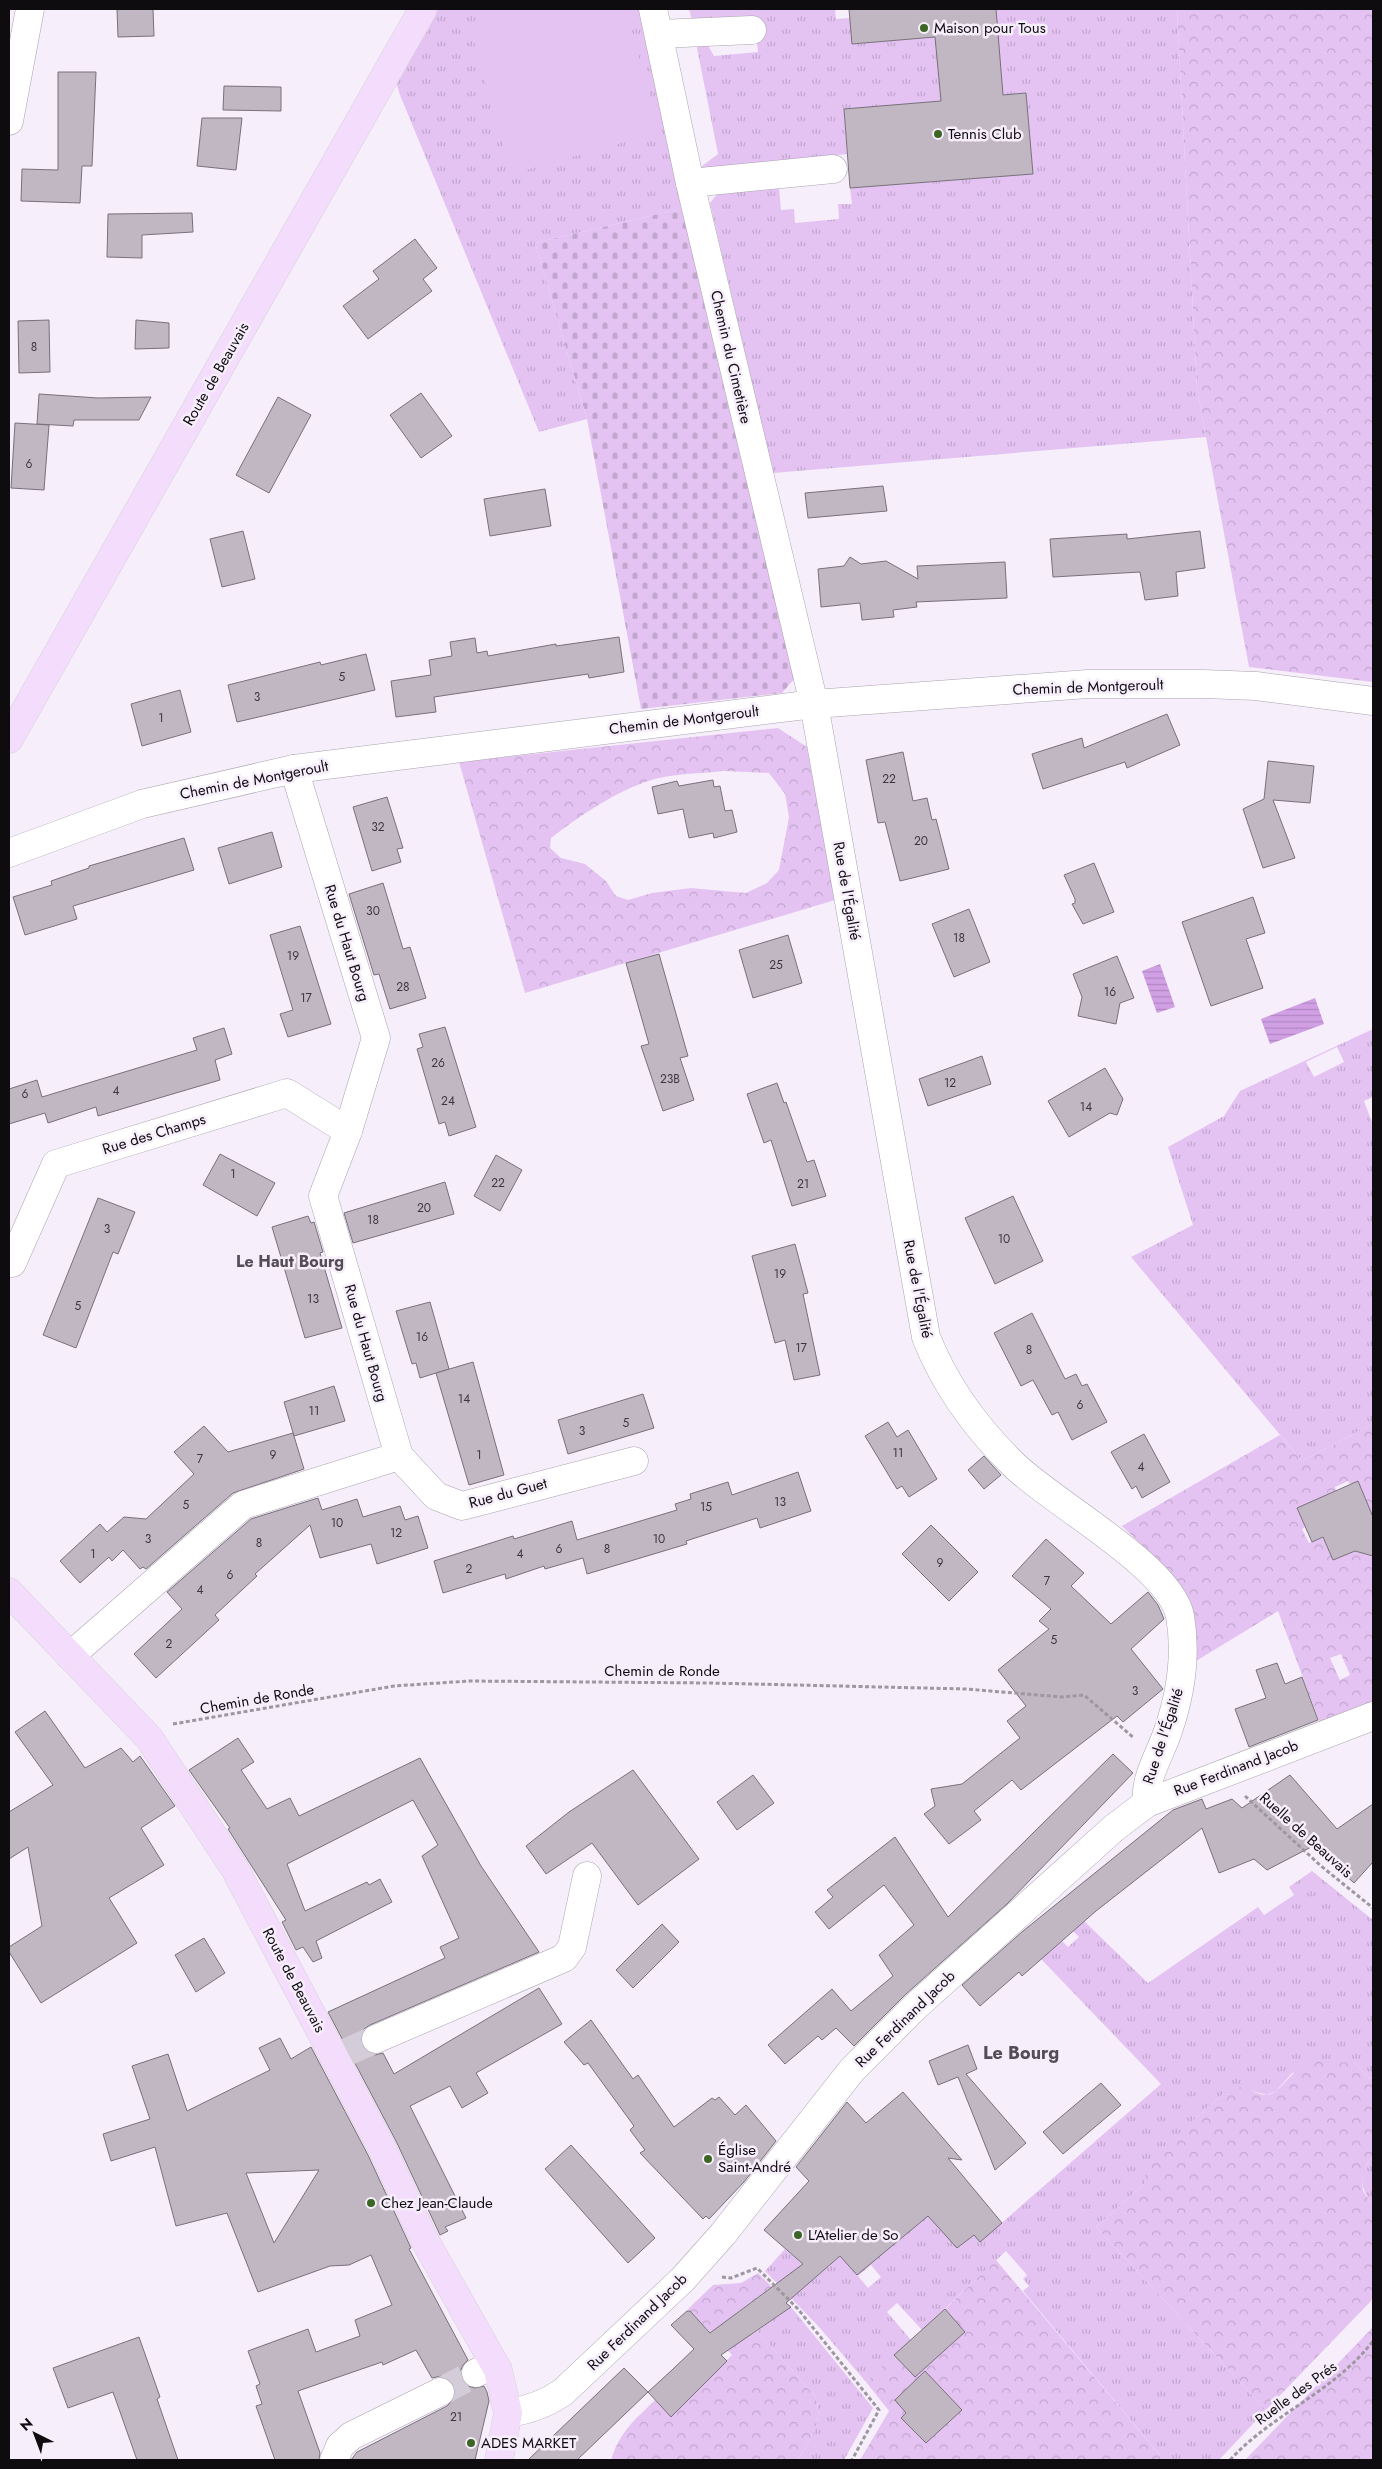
<svg xmlns="http://www.w3.org/2000/svg" width="1382" height="2469" font-family="Jost,sans-serif">
<style>
.grass{fill:url(#grass-tufts);fill-rule:evenodd}
.forest{fill:url(#forest-crowns);fill-rule:evenodd}
.cemetery{fill:url(#cemetery-stones)}
.garden{fill:#e4c3f2}
.water{fill:url(#water-rules)}
.building{fill:#c0b7c3;stroke:#78707b;fill-rule:evenodd}
.lines{fill:none;stroke-linecap:round;stroke-linejoin:round}
.minor-tunnel{stroke:#d4ccd8;stroke-width:28;stroke-dasharray:28 14;stroke-linecap:butt}
.minor-casing{stroke:#aba3ae;stroke-width:29}
.major-casing{stroke:#d4d3d4;stroke-width:29}
.path{stroke:#9d97a0;stroke-width:3;stroke-dasharray:4 2.5;stroke-linecap:butt}
.minor{stroke:#fff;stroke-width:28}
.major{stroke:#f4dcfd;stroke-width:28}
.poi-dot{fill:#3c6623;stroke:#f7eefb;stroke-width:2}
.labels{text-anchor:middle;dominant-baseline:central;stroke-width:5;stroke-linejoin:round;paint-order:stroke}
.number-label{font-size:12px;fill:#3b373d}
.poi-label{font-size:15px;fill:#0f0c10;stroke:#f7eefb;text-anchor:start}
.street-label{font-size:15px;fill:#0f0c10;stroke:#f7eefb}
.neighbourhood-label{font-size:16px;font-weight:bold;fill:#544d58;stroke:#f7eefb}
.quarter-label{font-size:18px;font-weight:bold;fill:#544d58;stroke:#f7eefb}
</style>
<defs>
<pattern id="grass-tufts" width="24" height="20" patternUnits="userSpaceOnUse" patternTransform="scale(1.25)"><rect width="24" height="20" fill="#e4c3f2"/><path d="M3 7l-1-3M5 7V3M7 7l1-3M15 17l-1-3M17 17v-4M19 17l1-3" fill="none" stroke="#c2a6ce"/></pattern>
<pattern id="forest-crowns" width="20" height="18" patternUnits="userSpaceOnUse" patternTransform="scale(1.25)"><rect width="20" height="18" fill="#e4c3f2"/><path d="M2 6a3 3 0 1 1 6 0M12 15a3 3 0 1 1 6 0" fill="none" stroke="#c2a6ce"/></pattern>
<pattern id="cemetery-stones" width="16" height="16" patternUnits="userSpaceOnUse" patternTransform="scale(1.25)"><rect width="16" height="16" fill="#e4c3f2"/><path d="M2 7V4a2 2 0 0 1 4 0v3zM10 15v-3a2 2 0 0 1 4 0v3z" fill="#c2a6ce"/></pattern>
<pattern id="water-rules" width="6" height="5" patternUnits="userSpaceOnUse" patternTransform="scale(1.25)"><rect width="6" height="5" fill="#d09fe4"/><path d="M0 2.5h6" fill="none" stroke="#b188c3"/></pattern>
</defs>
<rect width="100%" height="100%" fill="#f7eefb"/>
<g class="grass">
<polygon points="432,9 644,9 684,208 535,243 587,419 539,432 400,95 394,75"/>
<polygon points="689,9 835,9 836,19 850,18 853,44 935,37 999,55 996,9 1373,9 1373,10 1177,9 1197,389 1206,437 773,473 710,203 718,193 779,187 781,210 794,209 795,223 839,219 838,204 852,204 850,188 1033,174 1026,94 844,109 847,154 698,169 718,154 696,43 706,42 714,56 758,52 754,20 692,21"/>
<path d="M1373 1029V1097L1364 1101 1373 1125V1424L1302 1461 1131 1257 1193 1225 1168 1147 1224 1116 1240 1091ZM1337 1047 1344 1062 1314 1077 1306 1062Z"/>
<path d="M1312 1871 1373 1920V2076L1370 2079 1355 2063 1292 2073 1276 2091 1267 2095 1237 2087 1223 2094 1195 2119 1144 2184 1096 2227 1266 2410 1219 2460H1164L1023 2291 1029 2286 1023 2279 1027 2275 1006 2251 922 2330 897 2303 887 2312 911 2340 866 2382 819 2327 765 2271 785 2249 799 2261 802 2259 818 2275 867 2234 910 2230 948 2199 982 2240 1161 2084 1041 1959 1062 1941 1068 1947 1079 1937 1073 1931 1084 1921 1148 1983 1258 1907 1264 1915 1294 1895 1289 1887ZM871 2265 881 2277 868 2288 858 2276Z"/>
<path d="M1373 2156V2205C1359 2186 1358 2175 1373 2156Z"/>
<path d="M791 2307 873 2408 844 2460H798C810 2438 825 2421 815 2396L757 2331Z"/>
</g>
<g class="forest">
<polygon points="1177,9 1373,10 1373,682 1249,667 1197,389"/>
<path d="M778 728 807 747 835 900 525 993 459 762ZM724 771 769 773 785 794 789 817 779 870 767 883 746 893 691 888 652 893 628 900 616 896 606 881 585 864 561 858 550 848 551 838C582 814 630 781 670 776 688 773 706 773 724 771Z"/>
<path d="M1373 1424V1526L1369 1516 1372 1514 1358 1481 1350 1484 1348 1481 1335 1487 1336 1491 1297 1508 1305 1527 1302 1529 1309 1543 1323 1537 1333 1560 1355 1551 1369 1555 1373 1553V1703L1320 1723 1278 1611 1196 1661 1189 1603 1163 1566 1122 1526 1280 1435 1302 1461ZM1341 1654 1350 1675 1340 1680 1330 1658Z"/>
<path d="M1314 2061 1355 2063 1370 2079 1373 2076V2156L1367 2164 1362 2178 1363 2191 1373 2205V2294L1371 2301 1266 2410 1096 2227 1144 2184 1146 2163 1223 2094C1227 2092 1233 2087 1237 2087 1247 2086 1257 2096 1267 2095 1282 2093 1292 2066 1314 2061Z"/>
<polygon points="996,2260 1164,2460 860,2460 889,2411 866,2382 894,2355 909,2371 926,2355 965,2332 945,2309"/>
<path d="M758 2273 772 2287 736 2313 751 2335 757 2331 815 2396C825 2421 810 2438 798 2460H611C621 2430 633 2422 655 2400L671 2416 732 2355 688 2309 713 2285 741 2283Z"/>
<polygon points="1373,2327 1373,2460 1245,2460"/>
</g>
<polygon class="cemetery" points="684,208 796,677 782,693 641,709 587,419 535,243"/>
<polygon class="garden" points="521,9 625,9 660,132 511,174 469,23"/>
<g class="water">
<polygon points="1160,964 1175,1007 1157,1013 1142,971"/>
<polygon points="1315,998 1324,1024 1270,1044 1261,1019"/>
</g>
<g class="building">
<polygon points="117,9 153,9 154,36 118,37"/>
<polygon points="849,9 996,9 1003,95 1026,93 1033,174 850,188 844,109 941,101 935,37 852,44"/>
<polygon points="58,72 96,72 92,166 82,166 80,203 21,201 22,169 58,170"/>
<polygon points="224,86 281,87 281,111 223,110"/>
<polygon points="202,118 242,118 236,170 197,166"/>
<polygon points="192,213 193,232 142,235 142,258 107,257 108,214"/>
<polygon points="415,239 437,268 423,279 432,291 368,339 343,306 379,279 373,271"/>
<polygon points="49,320 50,372 19,373 18,321"/>
<polygon points="136,320 169,323 169,348 135,349"/>
<polygon points="421,393 452,436 421,458 390,415"/>
<polygon points="39,394 98,398 151,397 139,420 74,420 73,426 37,424"/>
<polygon points="278,397 311,415 269,493 236,475"/>
<polygon points="15,423 49,425 44,490 11,488"/>
<polygon points="883,486 887,511 808,518 805,493"/>
<polygon points="545,489 551,526 490,536 484,499"/>
<polygon points="243,531 255,579 222,587 210,539"/>
<polygon points="1200,531 1205,568 1176,572 1178,596 1145,600 1140,572 1053,577 1050,539 1127,534 1127,539"/>
<polygon points="850,557 861,564 886,561 918,579 917,566 1005,562 1007,598 916,602 917,607 893,610 894,617 862,620 860,603 821,607 818,569 844,566"/>
<polygon points="619,637 624,672 589,678 588,674 434,697 436,712 396,717 391,681 431,675 429,660 452,656 450,642 475,638 477,653 487,651 488,656 556,644 556,646"/>
<polygon points="366,654 375,690 237,722 228,685 320,662 321,665"/>
<polygon points="180,690 191,732 142,746 131,704"/>
<polygon points="1167,714 1180,745 1127,768 1125,762 1043,789 1032,754 1082,738 1084,748"/>
<polygon points="903,752 913,801 927,798 932,820 936,819 949,869 900,881 885,822 878,823 866,760"/>
<polygon points="1268,761 1314,766 1310,803 1273,800 1295,858 1263,868 1243,809 1264,799"/>
<polygon points="713,780 714,787 720,786 725,811 732,810 737,832 714,838 713,833 689,838 683,809 658,814 652,787 677,781 679,786"/>
<polygon points="387,797 403,848 397,849 401,862 372,871 353,807"/>
<polygon points="272,832 282,867 229,884 218,848"/>
<polygon points="184,838 194,870 73,906 77,919 25,935 13,897 52,885 51,881 89,868 89,866"/>
<polygon points="1094,863 1114,912 1083,924 1072,904 1075,903 1075,899 1064,875"/>
<polygon points="383,883 403,949 410,947 426,998 390,1009 379,974 374,975 349,894"/>
<polygon points="1253,897 1265,933 1246,939 1263,988 1211,1006 1182,922"/>
<polygon points="969,909 990,962 954,977 932,924"/>
<polygon points="300,926 331,1024 288,1037 280,1014 293,1010 270,935"/>
<polygon points="788,935 802,983 753,998 739,950"/>
<polygon points="659,954 688,1056 680,1058 694,1100 663,1111 641,1046 649,1044 626,963"/>
<polygon points="1117,956 1134,998 1120,1003 1116,1024 1078,1016 1082,997 1073,974"/>
<polygon points="445,1027 476,1127 449,1136 445,1122 439,1124 417,1049 423,1047 419,1034"/>
<polygon points="224,1028 232,1054 215,1060 220,1080 98,1116 96,1107 48,1123 45,1113 9,1124 9,1089 37,1080 42,1097 197,1050 193,1038"/>
<polygon points="982,1056 991,1084 928,1106 919,1079"/>
<polygon points="1105,1068 1123,1099 1117,1115 1110,1113 1069,1137 1048,1101"/>
<polygon points="777,1083 784,1103 786,1102 807,1162 814,1160 826,1196 792,1206 771,1140 764,1143 747,1094"/>
<polygon points="220,1154 275,1183 257,1216 203,1185"/>
<polygon points="496,1155 522,1170 500,1211 474,1196"/>
<polygon points="445,1182 454,1214 353,1243 344,1213"/>
<polygon points="1013,1196 1043,1261 995,1284 965,1218"/>
<polygon points="98,1198 135,1212 118,1254 113,1252 76,1348 43,1335"/>
<polygon points="308,1216 311,1223 314,1222 323,1252 320,1253 342,1328 305,1338 272,1227"/>
<polygon points="795,1244 808,1293 803,1294 820,1375 794,1380 785,1340 775,1343 752,1256"/>
<polygon points="430,1302 449,1369 420,1378 416,1363 412,1364 396,1311"/>
<polygon points="1032,1313 1065,1379 1076,1374 1082,1386 1087,1384 1107,1422 1072,1440 1058,1412 1052,1415 1033,1380 1021,1386 994,1333"/>
<polygon points="473,1362 504,1475 469,1485 436,1373"/>
<polygon points="334,1386 345,1421 294,1436 284,1402"/>
<polygon points="643,1394 654,1428 568,1454 558,1420"/>
<polygon points="888,1422 897,1437 908,1430 937,1479 909,1497 902,1486 897,1489 865,1436"/>
<polygon points="204,1426 228,1452 293,1433 304,1469 233,1493 146,1569 143,1567 140,1569 123,1550 112,1561 109,1557 80,1583 60,1561 100,1524 107,1532 124,1517 146,1519 194,1474 174,1452"/>
<polygon points="1144,1434 1170,1482 1142,1498 1136,1486 1132,1489 1111,1452"/>
<polygon points="984,1456 1001,1475 984,1489 968,1470"/>
<polygon points="798,1472 811,1511 760,1528 757,1518 686,1541 687,1544 587,1574 583,1558 545,1569 544,1566 506,1579 505,1574 443,1593 434,1561 513,1536 514,1539 572,1521 577,1540 677,1510 675,1504 691,1499 690,1494 728,1482 732,1495"/>
<polygon points="1358,1481 1373,1517 1373,1556 1355,1551 1333,1560 1323,1537 1312,1542 1297,1508"/>
<polygon points="318,1498 322,1510 357,1499 363,1517 400,1506 405,1520 418,1516 428,1548 377,1564 371,1544 320,1558 310,1525 255,1574 257,1576 215,1615 219,1620 156,1678 134,1654 182,1609 167,1592 251,1519"/>
<polygon points="931,1525 978,1572 949,1601 902,1554"/>
<polygon points="1046,1539 1084,1573 1071,1586 1111,1624 1148,1592 1158,1605 1164,1619 1131,1649 1163,1689 1123,1722 1117,1716 1021,1790 1012,1780 974,1811 981,1820 949,1844 924,1814 935,1806 931,1789 962,1784 1020,1738 1007,1721 1026,1706 998,1670 1049,1629 1039,1621 1051,1609 1012,1576"/>
<polygon points="1277,1663 1285,1684 1302,1677 1318,1720 1249,1747 1235,1709 1266,1698 1256,1670"/>
<polygon points="45,1711 85,1768 121,1748 133,1762 140,1756 175,1806 141,1828 164,1865 109,1898 137,1943 41,2003 9,1952 9,1947 42,1926 28,1847 9,1859 9,1812 53,1785 15,1732"/>
<polygon points="238,1738 254,1762 241,1770 267,1809 290,1798 299,1816 420,1758 481,1866 539,1952 370,2025 364,2029 361,2037 362,2045 367,2052 375,2055 383,2053 394,2074 539,1988 562,2024 476,2073 488,2093 462,2108 450,2086 410,2106 466,2218 445,2227 448,2231 440,2235 396,2141 328,2012 445,1958 440,1947 459,1938 422,1856 438,1845 413,1800 287,1864 305,1911 367,1882 369,1885 380,1879 392,1902 316,1941 322,1958 313,1962 303,1947 296,1950 282,1922 286,1920 228,1829 230,1828 189,1770"/>
<polygon points="1113,1754 1133,1773 1007,1904 906,1994 854,2046 836,2028 822,2040 818,2036 785,2064 768,2045 832,1989 851,2011 893,1976 879,1955 914,1925 884,1885 829,1929 815,1912 833,1897 827,1890 895,1837 948,1917"/>
<polygon points="633,1770 699,1859 638,1905 592,1843 546,1874 526,1846 569,1812"/>
<polygon points="753,1775 774,1803 737,1830 717,1802"/>
<polygon points="1290,1775 1337,1829 1373,1804 1373,1862 1354,1883 1313,1846 1267,1870 1254,1859 1219,1873 1202,1828 1096,1911 1022,1976 1019,1972 980,2006 962,1985 1023,1931 1173,1810 1202,1799 1206,1809 1232,1799 1242,1808"/>
<polygon points="662,1924 679,1942 633,1988 616,1970"/>
<polygon points="204,1938 225,1973 196,1992 175,1955"/>
<polygon points="591,2020 633,2079 638,2075 674,2127 712,2098 715,2100 719,2097 735,2115 746,2105 776,2141 744,2182 709,2219 706,2216 703,2219 640,2153 645,2150 630,2130 634,2126 588,2063 584,2065 564,2042"/>
<path d="M280 2038 291 2059 311 2047 368 2155 411 2248 409 2249 468 2360 463 2365 460 2372 462 2380 468 2386 475 2388 484 2386 487 2392 489 2401 475 2460H351L357 2452 447 2406 453 2400 456 2393 454 2385 449 2379 441 2376 432 2378 416 2350 383 2365 382 2362 298 2391 320 2453 319 2460H275L256 2406 262 2404 256 2386 260 2384 248 2351 308 2329 316 2352 360 2336 355 2320 392 2305 371 2255 349 2265 330 2266 258 2292 227 2213 176 2226 155 2147 111 2161 103 2134 150 2119 132 2066 168 2054 187 2111 270 2070 259 2048ZM319 2170 274 2243 246 2173Z"/>
<polygon points="968,2045 977,2069 966,2074 1026,2143 995,2170 958,2077 938,2085 929,2061"/>
<polygon points="1101,2083 1121,2105 1063,2154 1043,2132"/>
<polygon points="903,2092 962,2160 948,2158 1002,2223 980,2242 974,2235 957,2248 928,2216 857,2275 840,2256 786,2303 791,2307 721,2355 727,2361 671,2417 648,2392 577,2460 528,2460 624,2368 648,2392 672,2370 694,2349 671,2325 687,2311 690,2311 710,2333 803,2264 764,2230 809,2181 796,2167 847,2102 866,2123"/>
<polygon points="571,2145 655,2238 628,2263 545,2169"/>
<polygon points="945,2309 965,2332 915,2377 894,2355"/>
<polygon points="139,2337 160,2397 157,2399 178,2460 137,2460 113,2392 68,2408 53,2368"/>
<polygon points="925,2371 962,2410 926,2443 901,2418 906,2413 895,2400"/>
</g>
<g class="lines">
<g class="minor-tunnel">
<polyline points="347,2052 376,2039"/>
<polyline points="440,2392 476,2373"/>
</g>
<defs>
<g id="minor">
<path d="M653 9 690 183 814 704 926 1337C945 1385 977 1429 1014 1465 1050 1501 1171 1567 1180 1616 1187 1656 1181 1693 1168 1731 1160 1755 1144 1778 1147 1803"/>
<polyline points="659,34 752,30"/>
<polyline points="9,121 30,9"/>
<polyline points="690,183 833,169"/>
<polyline points="9,853 142,804 294,769 814,704 1088,684 1203,684 1256,686 1373,701"/>
<polyline points="12,1263 56,1164 287,1093 348,1131"/>
<polyline points="399,1456 436,1496 462,1506 634,1461"/>
<polyline points="70,1656 243,1505 399,1456 323,1196 348,1131 376,1038 294,769"/>
<polyline points="376,2039 564,1958 572,1947 587,1876"/>
<polyline points="476,2373 494,2364"/>
<path d="M508 2413C529 2410 546 2404 563 2392L683 2279 723 2234 852 2070 916 2006 1114 1828 1147 1803 1373 1716"/>
<polyline points="334,2460 340,2446 351,2436 440,2392"/>
</g>
<g id="major">
<polyline points="9,739 423,9"/>
<polyline points="9,1592 149,1738 235,1869 382,2148 424,2239 498,2370 508,2413 499,2460"/>
</g>
</defs>
<use href="#minor" class="minor-casing"/>
<use href="#major" class="major-casing"/>
<g class="path">
<polyline points="173,1724 394,1686 469,1681 710,1683 966,1689 1062,1697 1084,1695 1134,1738"/>
<polyline points="1245,1796 1321,1866 1373,1908"/>
<polyline points="722,2277 731,2278 757,2268 798,2309 879,2410 852,2460"/>
<path d="M1230 2460C1272 2414 1334 2392 1373 2341"/>
</g>
<use href="#minor" class="minor"/>
<use href="#major" class="major"/>
</g>
<g class="poi-dot">
<circle cx="924" cy="28" r="5"/>
<circle cx="938" cy="134" r="5"/>
<circle cx="708" cy="2159" r="5"/>
<circle cx="371" cy="2203" r="5"/>
<circle cx="798" cy="2235" r="5"/>
<circle cx="471" cy="2443" r="5"/>
</g>
<g class="labels">
<g class="number-label">
<text x="34" y="347">8</text>
<text x="29" y="464">6</text>
<text x="342" y="677">5</text>
<text x="257" y="697">3</text>
<text x="161" y="718">1</text>
<text x="889" y="779">22</text>
<text x="378" y="827">32</text>
<text x="921" y="841">20</text>
<text x="373" y="911">30</text>
<text x="959" y="938">18</text>
<text x="293" y="956">19</text>
<text x="776" y="965">25</text>
<text x="403" y="987">28</text>
<text x="1110" y="992">16</text>
<text x="306" y="998">17</text>
<text x="438" y="1063">26</text>
<text x="670" y="1079">23B</text>
<text x="950" y="1083">12</text>
<text x="116" y="1091">4</text>
<text x="25" y="1094">6</text>
<text x="448" y="1101">24</text>
<text x="1086" y="1107">14</text>
<text x="233" y="1174">1</text>
<text x="498" y="1183">22</text>
<text x="803" y="1184">21</text>
<text x="424" y="1208">20</text>
<text x="373" y="1220">18</text>
<text x="107" y="1229">3</text>
<text x="1004" y="1239">10</text>
<text x="780" y="1274">19</text>
<text x="313" y="1299">13</text>
<text x="78" y="1306">5</text>
<text x="422" y="1337">16</text>
<text x="801" y="1348">17</text>
<text x="1029" y="1350">8</text>
<text x="464" y="1399">14</text>
<text x="1080" y="1405">6</text>
<text x="314" y="1411">11</text>
<text x="626" y="1423">5</text>
<text x="582" y="1431">3</text>
<text x="898" y="1453">11</text>
<text x="273" y="1455">9</text>
<text x="479" y="1455">1</text>
<text x="200" y="1459">7</text>
<text x="1141" y="1467">4</text>
<text x="780" y="1502">13</text>
<text x="186" y="1505">5</text>
<text x="706" y="1507">15</text>
<text x="337" y="1523">10</text>
<text x="396" y="1533">12</text>
<text x="148" y="1539">3</text>
<text x="659" y="1539">10</text>
<text x="259" y="1543">8</text>
<text x="559" y="1549">6</text>
<text x="607" y="1549">8</text>
<text x="93" y="1554">1</text>
<text x="520" y="1554">4</text>
<text x="940" y="1563">9</text>
<text x="469" y="1569">2</text>
<text x="230" y="1575">6</text>
<text x="1047" y="1581">7</text>
<text x="200" y="1590">4</text>
<text x="1054" y="1640">5</text>
<text x="169" y="1644">2</text>
<text x="1135" y="1691">3</text>
<text x="456" y="2417">21</text>
</g>
<g class="poi-label">
<text x="934" y="28">Maison pour Tous</text>
<text x="948" y="134">Tennis Club</text>
<text x="718" y="2150">Église<tspan x="718" dy="17">Saint-André</tspan></text>
<text x="381" y="2203">Chez Jean-Claude</text>
<text x="808" y="2235">L'Atelier de So</text>
<text x="481" y="2443">ADES MARKET</text>
</g>
<g class="street-label">
<text transform="translate(731 357) rotate(77)">Chemin du Cimetière</text>
<text transform="translate(216 374) rotate(-60)">Route de Beauvais</text>
<text transform="translate(1088 687) rotate(-2)">Chemin de Montgeroult</text>
<text transform="translate(684 720) rotate(-7)">Chemin de Montgeroult</text>
<text transform="translate(254 780) rotate(-11)">Chemin de Montgeroult</text>
<text transform="translate(847 891) rotate(80)">Rue de l'Égalité</text>
<text transform="translate(347 943) rotate(73)">Rue du Haut Bourg</text>
<text transform="translate(154 1134) rotate(-17)">Rue des Champs</text>
<text transform="translate(918 1289) rotate(79)">Rue de l'Égalité</text>
<text transform="translate(366 1343) rotate(74)">Rue du Haut Bourg</text>
<text transform="translate(508 1493) rotate(-15)">Rue du Guet</text>
<text x="662" y="1671">Chemin de Ronde</text>
<text transform="translate(257 1699) rotate(-10)">Chemin de Ronde</text>
<text transform="translate(1163 1736) rotate(-72)">Rue de l'Égalité</text>
<text transform="translate(1236 1768) rotate(-21)">Rue Ferdinand Jacob</text>
<text transform="translate(1306 1835) rotate(42)">Ruelle de Beauvais</text>
<text transform="translate(294 1980) rotate(62)">Route de Beauvais</text>
<text transform="translate(905 2019) rotate(-44)">Rue Ferdinand Jacob</text>
<text transform="translate(637 2322) rotate(-44)">Rue Ferdinand Jacob</text>
<text transform="translate(1296 2393) rotate(-36)">Ruelle des Prés</text>
</g>
<g class="neighbourhood-label">
<text x="290" y="1261">Le Haut Bourg</text>
</g>
<g class="quarter-label">
<text x="1021" y="2053">Le Bourg</text>
</g>
</g>
<rect width="1382" height="2469" fill="none" stroke="#0f0c10" stroke-width="20"/>
<g transform="translate(35 2434) rotate(318)" stroke="#f7eefb" stroke-width="4" paint-order="stroke">
<path d="M0-4L9 19L0 12L-9 19Z" fill="#0f0c10"/>
<text y="-8" font-size="14" font-weight="bold" text-anchor="middle" fill="#0f0c10">N</text>
</g>
</svg>
